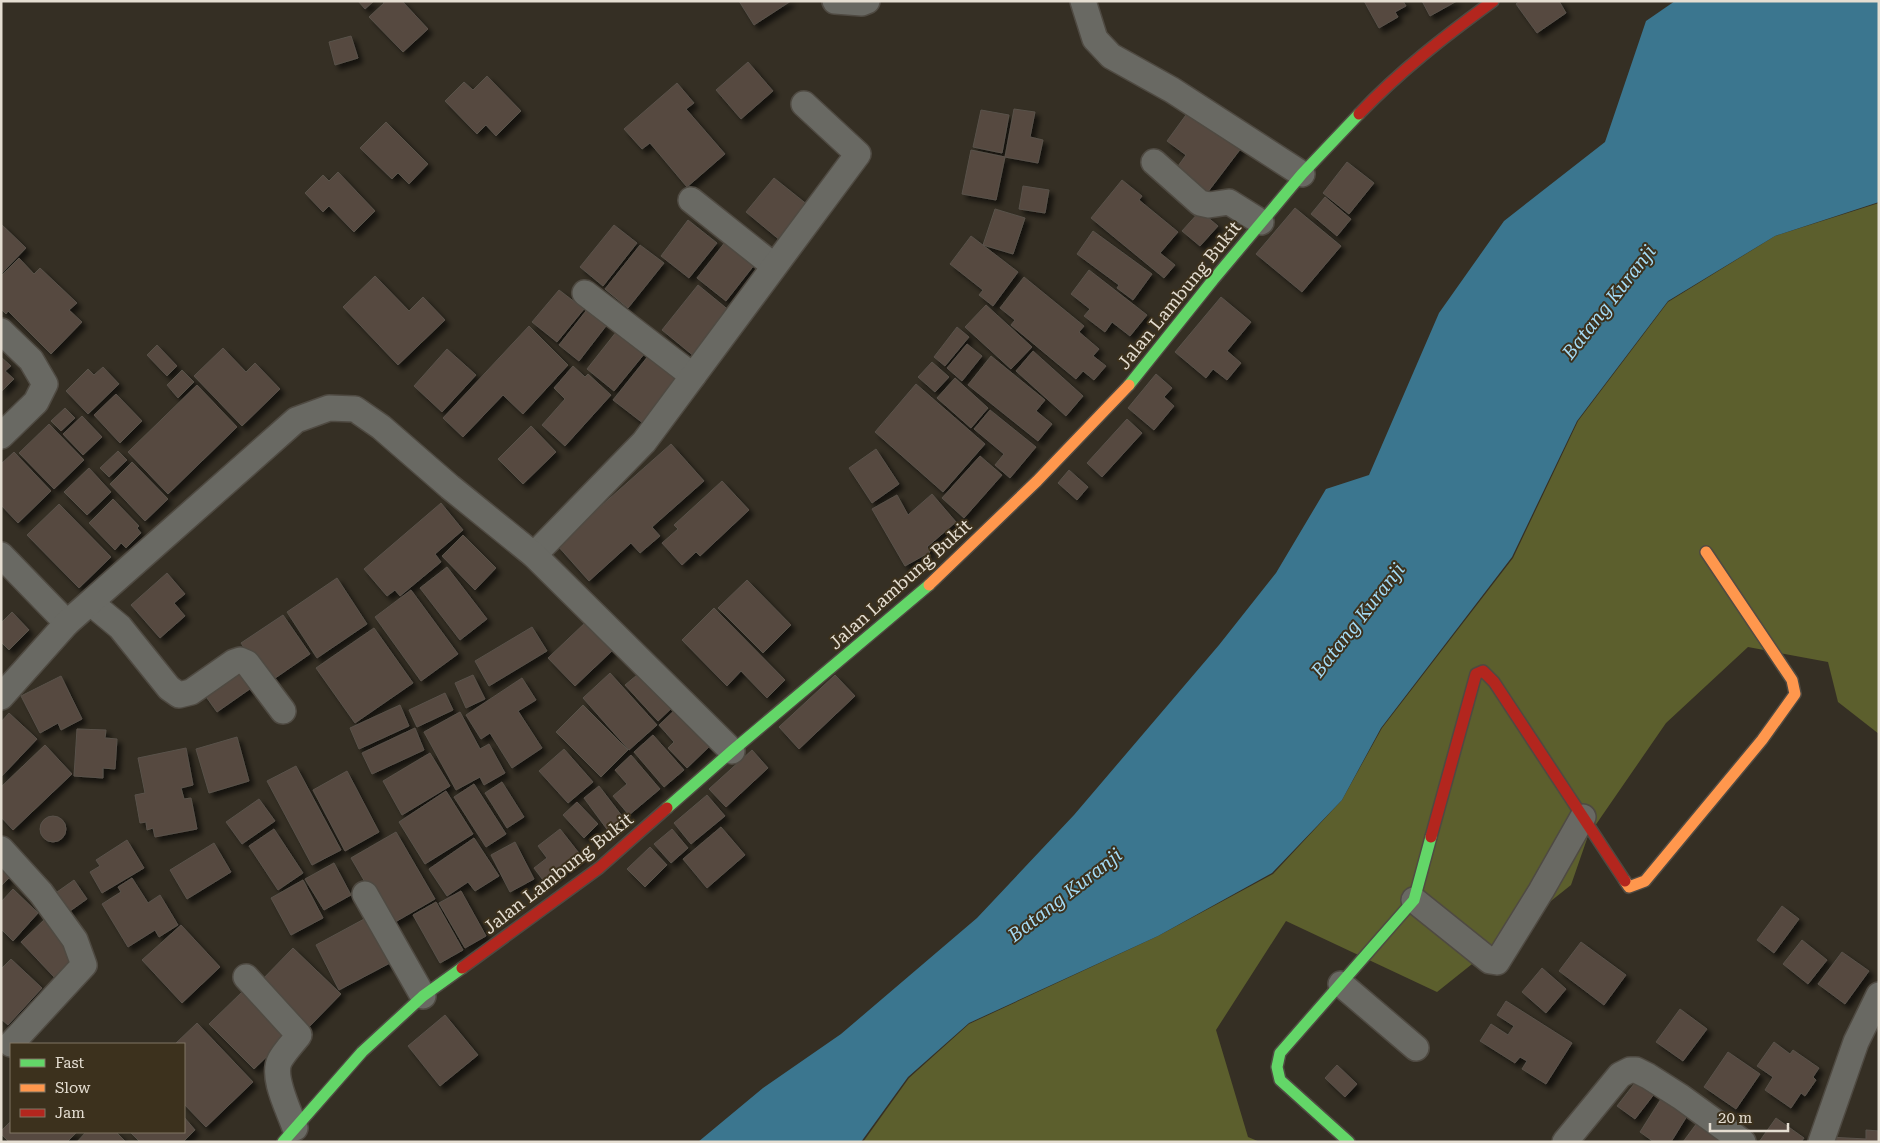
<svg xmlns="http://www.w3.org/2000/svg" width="1880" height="1143" font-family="'Roboto Serif',serif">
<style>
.forest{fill:#5c5f2d}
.water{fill:#3b768f}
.building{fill:#564940;stroke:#59524a;filter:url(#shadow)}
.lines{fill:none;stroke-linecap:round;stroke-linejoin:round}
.street-casing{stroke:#4f4a42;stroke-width:28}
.fast-casing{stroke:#4f4a42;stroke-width:14}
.slow-casing{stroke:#4f4a42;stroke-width:14}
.jam-casing{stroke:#4f4a42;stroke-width:14}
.street{stroke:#696963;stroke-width:25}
.fast{stroke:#63d668;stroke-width:11}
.slow{stroke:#ff974d;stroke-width:11}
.jam{stroke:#b3261e;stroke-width:11}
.labels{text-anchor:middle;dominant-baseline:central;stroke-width:4;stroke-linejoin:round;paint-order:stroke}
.street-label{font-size:18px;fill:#e5ded2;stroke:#3c311d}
.water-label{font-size:19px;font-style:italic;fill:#a5dbf5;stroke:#3c311d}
</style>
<defs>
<filter id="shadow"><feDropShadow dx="4.5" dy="4.5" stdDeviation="2.5" flood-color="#0009"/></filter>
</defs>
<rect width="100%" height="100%" fill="#352f24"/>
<polygon class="forest" points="1879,203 1879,734 1838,702 1828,662 1748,647 1666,723 1588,836 1571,885 1437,992 1286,921 1216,1030 1248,1137 1260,1142 863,1142 909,1078 969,1024 1158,936 1273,874 1342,800 1382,728 1513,558 1578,421 1668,302 1775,236"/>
<polygon class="water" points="1675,1 1879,1 1879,202 1775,236 1668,301 1577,421 1512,557 1381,728 1342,800 1272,873 1158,936 969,1023 908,1077 861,1142 698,1142 763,1088 841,1034 977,918 1074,815 1219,645 1276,573 1326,489 1369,475 1439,313 1504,221 1605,142 1646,21"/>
<g class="building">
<polygon points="358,1 374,1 365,9"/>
<polygon points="383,1 402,1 428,29 403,52 369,17 384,3"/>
<polygon points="739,1 791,1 754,25"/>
<polygon points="1364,1 1403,1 1406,6 1395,12 1398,17 1379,28"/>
<polygon points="1422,1 1457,1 1430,16"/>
<polygon points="1520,1 1559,1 1566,13 1537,33 1516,4"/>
<polygon points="351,36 358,58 335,65 329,42"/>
<polygon points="748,62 773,91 741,119 716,90"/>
<polygon points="487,76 521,111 496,136 486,125 477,134 445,101 464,82 473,90"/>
<polygon points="677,83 694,103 686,109 725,154 687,187 650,143 642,149 624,129"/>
<polygon points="1191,108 1242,147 1204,197 1173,173 1186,155 1167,141"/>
<polygon points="1014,109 1035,112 1030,137 1043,140 1038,163 1005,157"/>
<polygon points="981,110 1009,115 1002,153 973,147"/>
<polygon points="386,122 428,164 409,184 398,173 392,179 360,148"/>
<polygon points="971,150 1005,157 996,200 962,194"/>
<polygon points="1347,162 1374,183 1349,214 1323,193"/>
<polygon points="338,172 375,211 354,232 329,206 323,212 305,193 323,175 329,181"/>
<polygon points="774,178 809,206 781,241 746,212"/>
<polygon points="1122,180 1142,196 1139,200 1178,232 1160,253 1175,265 1164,278 1091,218"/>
<polygon points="1023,186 1049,190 1045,213 1019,209"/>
<polygon points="1325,197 1351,219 1337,236 1311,214"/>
<polygon points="1295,208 1341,246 1302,292 1256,254"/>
<polygon points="995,209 1025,218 1013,254 983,245"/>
<polygon points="1200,211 1218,226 1200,246 1182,231"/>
<polygon points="688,220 717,243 689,278 661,256"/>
<polygon points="1,224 26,248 1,274"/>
<polygon points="614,225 637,243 603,286 580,267"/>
<polygon points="1093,231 1152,274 1133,300 1117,288 1119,285 1077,254"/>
<polygon points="971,236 1018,272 993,306 979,295 983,290 950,264"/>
<polygon points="726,241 755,264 726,301 697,278"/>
<polygon points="640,245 664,263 628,308 605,289"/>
<polygon points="19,258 34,274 40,268 77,303 69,310 82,322 51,354 8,311 6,314 1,309 1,276"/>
<polygon points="1089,270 1147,315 1130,336 1112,322 1105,332 1084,316 1090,309 1071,294"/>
<polygon points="375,276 409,311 423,297 445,320 398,365 343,307"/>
<polygon points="1024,277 1084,326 1079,332 1099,349 1093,356 1106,366 1094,380 1083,371 1076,379 1011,325 1015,320 1000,308"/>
<polygon points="698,285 731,312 695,357 662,330"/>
<polygon points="559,290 584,309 557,342 532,322"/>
<polygon points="1221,297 1251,322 1227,351 1241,363 1227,380 1213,369 1206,378 1175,352"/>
<polygon points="986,305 1032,347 1011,369 965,327"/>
<polygon points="586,311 606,326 579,361 559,345"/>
<polygon points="529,326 568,365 523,414 503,395 463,437 443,418"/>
<polygon points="957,327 969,337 945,366 934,357"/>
<polygon points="617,331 645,353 614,391 587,369"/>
<polygon points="967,344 982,356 962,381 947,368"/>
<polygon points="157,345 177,366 167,376 147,355"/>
<polygon points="223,348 246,372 255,363 280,389 242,426 194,376"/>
<polygon points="447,349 476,375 442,412 414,386"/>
<polygon points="1033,351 1083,396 1066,416 1016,371"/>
<polygon points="649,355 683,382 648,427 613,400"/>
<polygon points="991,356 1045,400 1036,411 1052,424 1038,441 968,385"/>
<polygon points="1,357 11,366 5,371 14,379 1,392"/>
<polygon points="932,362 949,377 935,392 918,377"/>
<polygon points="573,366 585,377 588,374 611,395 565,446 542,425 565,399 554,388"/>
<polygon points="103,367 119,384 88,414 66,391 88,369 94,375"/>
<polygon points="182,370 194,382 178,398 167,385"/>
<polygon points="1156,374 1172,388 1164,397 1174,406 1154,430 1128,408"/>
<polygon points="955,378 988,408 971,428 937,398"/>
<polygon points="916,384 985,444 943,492 875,432"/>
<polygon points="197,385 237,427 168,494 128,452"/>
<polygon points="116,394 142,421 120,443 94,415"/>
<polygon points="65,408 75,418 61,431 51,421"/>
<polygon points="990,410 1036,447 1010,478 995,465 1004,454 974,429"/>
<polygon points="82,416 102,437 83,455 63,434"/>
<polygon points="1127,419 1142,433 1102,477 1087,463"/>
<polygon points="49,424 84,460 54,489 19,453"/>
<polygon points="531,426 556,452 523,484 498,459"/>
<polygon points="671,444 704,481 652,527 660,536 640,553 631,543 589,581 557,545"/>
<polygon points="876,449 899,484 872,503 849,468"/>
<polygon points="118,451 127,460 109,477 100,468"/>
<polygon points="14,452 51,491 18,523 1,505 1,464"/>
<polygon points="980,456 1002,475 964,518 942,498"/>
<polygon points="132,462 168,499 145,521 110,484"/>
<polygon points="89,468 111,492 87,515 64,492"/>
<polygon points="1069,470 1088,487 1077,500 1058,483"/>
<polygon points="722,481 749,510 700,556 696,552 682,565 662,543 678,529 674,525"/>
<polygon points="932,494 956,522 927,547 930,552 905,566 872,509 897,495 908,515"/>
<polygon points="113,499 139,526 137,528 141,533 126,548 121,543 115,550 89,523"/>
<polygon points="441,503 463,530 435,554 441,562 400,596 395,590 387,596 364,569"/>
<polygon points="59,504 111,557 79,588 27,535"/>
<polygon points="463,535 496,568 475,590 442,556"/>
<polygon points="447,567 487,619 460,640 420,588"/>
<polygon points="167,573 185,594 174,603 185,616 160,638 131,605"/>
<polygon points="337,578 367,624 317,658 287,612"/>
<polygon points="747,580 791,625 763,653 718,608"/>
<polygon points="411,590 458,654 421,681 375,617"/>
<polygon points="714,608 785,680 767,698 741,671 727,686 682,640"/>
<polygon points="12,612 29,630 9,650 1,642 1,623"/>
<polygon points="283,615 310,654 268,683 241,643"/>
<polygon points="587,621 613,650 575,686 548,658"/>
<polygon points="532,627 547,651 489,686 475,661"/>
<polygon points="374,628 413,683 355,723 316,668"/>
<polygon points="242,662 257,684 217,712 202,691"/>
<polygon points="643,670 675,705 658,721 625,685"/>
<polygon points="610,673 657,725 629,750 583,698"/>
<polygon points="473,675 485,699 466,708 455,683"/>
<polygon points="835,675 855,696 799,749 779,727"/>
<polygon points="61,676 82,719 61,730 58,723 40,733 21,696"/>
<polygon points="522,678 536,700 518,711 542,748 512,768 490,733 481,739 466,715"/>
<polygon points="445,693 453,710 417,727 409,710"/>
<polygon points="400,705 409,726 359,749 350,728"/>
<polygon points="583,705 628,750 601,777 556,732"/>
<polygon points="679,706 713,743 687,768 668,748 674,742 659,725"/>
<polygon points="460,712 480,749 489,744 505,773 484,785 480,777 456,790 424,732"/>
<polygon points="9,713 37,739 1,777 1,722"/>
<polygon points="415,728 424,750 372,774 362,753"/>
<polygon points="77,729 106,730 105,738 117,739 115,769 103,768 103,778 74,776"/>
<polygon points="653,735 684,770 664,787 634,752"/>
<polygon points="237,737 249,781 209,793 196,749"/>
<polygon points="45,745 72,774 13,830 1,817 1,787"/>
<polygon points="186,748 193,785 181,788 184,799 191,798 197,829 155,837 153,828 147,830 146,822 140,823 135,795 145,793 138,758"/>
<polygon points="564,749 593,782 568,803 539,771"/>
<polygon points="752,750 768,768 726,807 709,789"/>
<polygon points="430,753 450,786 402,815 383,781"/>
<polygon points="631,755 660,789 629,815 613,796 627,784 615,770"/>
<polygon points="296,766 341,850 312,865 267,781"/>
<polygon points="347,771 379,832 345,851 313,790"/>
<polygon points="502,782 524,817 507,828 485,793"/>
<polygon points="474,784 506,834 486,847 454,797"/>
<polygon points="599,786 625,820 609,832 584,798"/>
<polygon points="446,791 473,834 425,864 399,822"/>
<polygon points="707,795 725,816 691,844 674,823"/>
<polygon points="259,799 275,821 242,844 226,822"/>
<polygon points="577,802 598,824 584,838 563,815"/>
<circle cx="53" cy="829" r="13"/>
<polygon points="721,827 745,855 707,888 683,859"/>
<polygon points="274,829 303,873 278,890 249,846"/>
<polygon points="560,829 582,857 546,884 534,868 547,858 538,846"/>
<polygon points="672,829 688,848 671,863 654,844"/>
<polygon points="396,832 435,899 390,925 351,858"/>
<polygon points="474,838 499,876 475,891 468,882 447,896 429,869"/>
<polygon points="127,840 144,868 102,893 90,872 100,866 96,860"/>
<polygon points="515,842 534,879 510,892 491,855"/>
<polygon points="214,843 231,872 187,899 170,870"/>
<polygon points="650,847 667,865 645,887 627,869"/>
<polygon points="334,863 351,895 324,910 305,879"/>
<polygon points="1,869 9,878 1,886"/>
<polygon points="132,878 148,903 160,895 178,925 159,937 155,930 128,947 102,904 121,892 118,887"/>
<polygon points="74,880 87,899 63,916 50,897"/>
<polygon points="303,880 323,918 291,935 271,898"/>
<polygon points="13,889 38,913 13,941 1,929 1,902"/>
<polygon points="461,891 486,936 465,948 439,903"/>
<polygon points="436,902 463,950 440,963 413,915"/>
<polygon points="1782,906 1799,919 1774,953 1757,940"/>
<polygon points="366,918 390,963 339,990 316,945"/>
<polygon points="44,920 78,956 55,978 21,942"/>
<polygon points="181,925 220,967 182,1003 142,960"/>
<polygon points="1802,940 1827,960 1808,984 1783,964"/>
<polygon points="1581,942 1626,975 1604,1005 1559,971"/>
<polygon points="293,948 341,994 308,1028 260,982"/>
<polygon points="1842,952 1869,971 1845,1004 1818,984"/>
<polygon points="11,959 42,988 8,1025 1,1019 1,969"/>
<polygon points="1542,968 1566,989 1546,1013 1522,992"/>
<polygon points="242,992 287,1037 254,1069 209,1024"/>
<polygon points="1506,1001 1572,1043 1546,1084 1522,1069 1527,1061 1520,1057 1515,1063 1480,1041 1491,1024 1508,1035 1514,1026 1497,1015"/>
<polygon points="1680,1009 1707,1029 1683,1061 1656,1042"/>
<polygon points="445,1015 478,1055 440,1086 408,1046"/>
<polygon points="197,1023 253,1082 206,1127 184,1104 184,1044 175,1044"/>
<polygon points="1774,1042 1790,1054 1793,1050 1819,1068 1813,1077 1816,1080 1805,1096 1801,1093 1791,1108 1765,1090 1773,1077 1757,1066"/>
<polygon points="1728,1052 1760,1074 1736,1109 1704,1087"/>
<polygon points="1337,1065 1357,1084 1345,1097 1325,1078"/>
<polygon points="1638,1079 1655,1093 1635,1119 1617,1106"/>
<polygon points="1661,1099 1687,1116 1671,1142 1654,1142 1640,1132"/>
<polygon points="184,1117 195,1130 183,1142 140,1142 130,1132 184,1132"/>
<polygon points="1776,1118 1804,1138 1801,1142 1759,1142"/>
<polygon points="11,1121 11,1132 77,1132 67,1142 9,1142 1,1134 1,1131"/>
<polygon points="1697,1123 1722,1142 1683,1142"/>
<polygon points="1866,1130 1879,1131 1879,1142 1828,1142 1828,1137 1866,1139"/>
<polygon points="86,1132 116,1132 126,1142 77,1142"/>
</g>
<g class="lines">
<defs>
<g id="street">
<polyline points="835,1 862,3 867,1"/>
<polyline points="1083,1 1095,39 1111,56 1172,90 1302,174"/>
<polyline points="1154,162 1200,203 1209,205 1229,202 1261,222"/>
<polyline points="691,200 774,266"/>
<polyline points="585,293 693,376"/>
<polyline points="1,331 31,360 45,384 36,402 1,436"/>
<polyline points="1,555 67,623"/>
<polyline points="534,555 644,442 858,154 804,104"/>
<polyline points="91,603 120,627 169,688 179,695 191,692 234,662 240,660 247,663 283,711"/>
<polyline points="1,697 67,623 296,420 329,408 355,409 381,427 450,487 534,555 732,751"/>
<polyline points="1,849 41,893 75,940 84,965 11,1044"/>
<polyline points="365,894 423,996"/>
<polyline points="1414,900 1490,961 1497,962 1541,891 1583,817"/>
<path d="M246 977 299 1035C293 1043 285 1051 280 1060 271 1077 289 1110 295 1128"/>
<polyline points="1341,984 1416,1048"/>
<polyline points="1565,1142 1620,1075 1630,1070 1636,1070 1648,1076 1681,1097 1743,1142"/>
<polyline points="1821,1142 1856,1042 1879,995"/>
</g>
<g id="fast">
<polyline points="1129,385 1213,280 1302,174 1359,114"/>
<polyline points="667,808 732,751 929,585"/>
<polyline points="283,1142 362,1052 423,996 462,968"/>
<polyline points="1349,1142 1280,1080 1277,1067 1280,1053 1414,900 1431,837"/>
</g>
<g id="slow">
<polyline points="929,585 1037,481 1129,385"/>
<polyline points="1625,881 1629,887 1645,881 1762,740 1795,694 1792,680 1706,552"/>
</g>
<g id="jam">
<path d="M1359 114C1400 71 1445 36 1493 1"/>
<polyline points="1431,837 1476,674 1483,671 1494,682 1625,881"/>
<polyline points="462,968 599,868 667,808"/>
</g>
</defs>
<use href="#street" class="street-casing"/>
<use href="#fast" class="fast-casing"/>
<use href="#slow" class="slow-casing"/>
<use href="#jam" class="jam-casing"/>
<use href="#street" class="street"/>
<use href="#fast" class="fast"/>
<use href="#slow" class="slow"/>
<use href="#jam" class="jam"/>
</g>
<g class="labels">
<g class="street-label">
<text transform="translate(1179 295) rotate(-51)">Jalan Lambung Bukit</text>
<text transform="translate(900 584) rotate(-42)">Jalan Lambung Bukit</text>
<text transform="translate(558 873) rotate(-38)">Jalan Lambung Bukit</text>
</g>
<g class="water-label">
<text transform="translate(1609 302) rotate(-52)">Batang Kuranji</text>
<text transform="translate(1358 620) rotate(-52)">Batang Kuranji</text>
<text transform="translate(1065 895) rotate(-38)">Batang Kuranji</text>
</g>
</g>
<rect width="1880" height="1143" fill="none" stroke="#e5ded2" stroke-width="5"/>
<rect x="10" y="1043" width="175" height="90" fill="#3c311d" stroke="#807665"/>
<rect x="20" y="1059" width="25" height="8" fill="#63d668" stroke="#807665"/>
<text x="55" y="1068" font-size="15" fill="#e5ded2">Fast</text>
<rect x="20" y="1084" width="25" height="8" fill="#ff974d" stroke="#807665"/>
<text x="55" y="1093" font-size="15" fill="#e5ded2">Slow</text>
<rect x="20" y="1109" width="25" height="8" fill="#b3261e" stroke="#807665"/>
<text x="55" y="1118" font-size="15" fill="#e5ded2">Jam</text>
<path d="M1710 1123v8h78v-8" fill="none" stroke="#e5ded2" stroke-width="2.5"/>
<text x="1718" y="1123" font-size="15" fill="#e5ded2" stroke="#3c311d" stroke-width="4" paint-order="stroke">20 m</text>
</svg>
